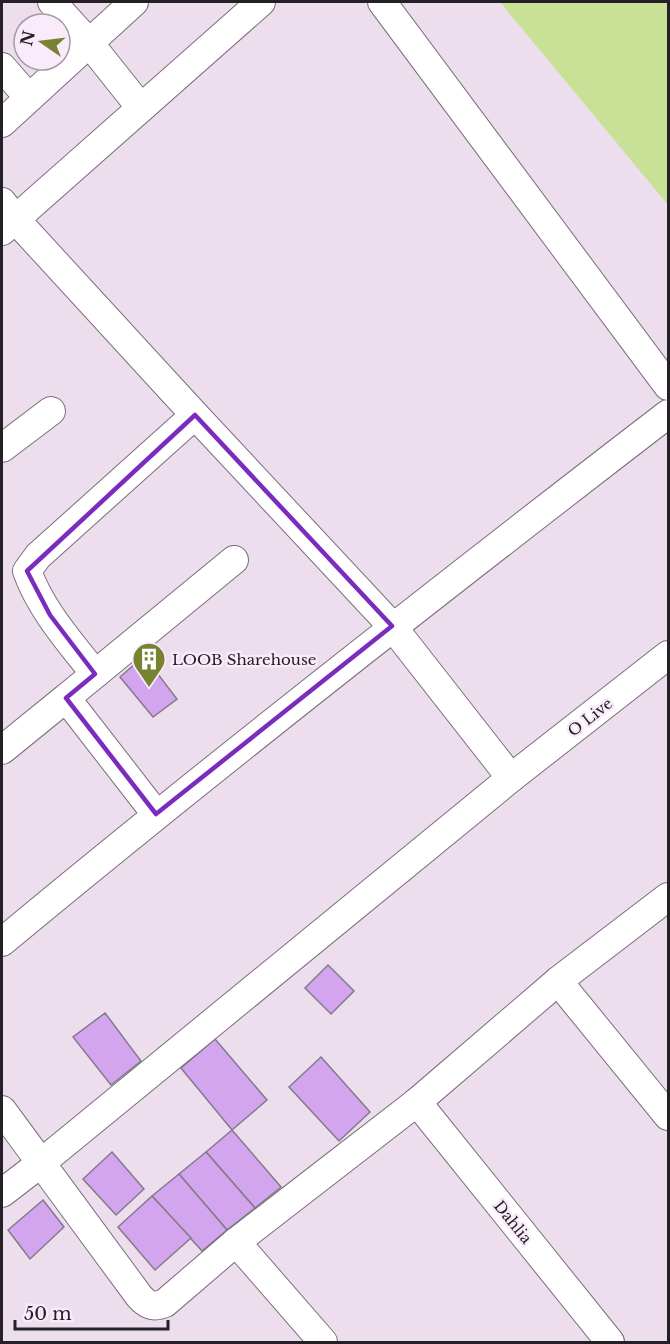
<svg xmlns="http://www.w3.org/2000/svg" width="670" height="1344" font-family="'Libre Baskerville',serif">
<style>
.green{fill:#c9e197}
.building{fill:#d2a5ee;stroke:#837a8a;stroke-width:1.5}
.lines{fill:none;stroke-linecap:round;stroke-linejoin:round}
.minor-casing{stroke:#7b6e7d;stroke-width:30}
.minor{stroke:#fff;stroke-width:28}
.marked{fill:none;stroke:#7b2cbf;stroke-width:4.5;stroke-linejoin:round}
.labels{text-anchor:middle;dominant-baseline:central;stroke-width:5;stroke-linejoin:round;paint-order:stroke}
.poi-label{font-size:15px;fill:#252026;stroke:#faebfb;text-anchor:start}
.street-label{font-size:15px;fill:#252026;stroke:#faebfb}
</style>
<rect width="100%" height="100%" fill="#eddeee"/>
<polygon class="green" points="500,2 668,2 668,205"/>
<g class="building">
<polygon points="144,656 177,699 153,717 120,677"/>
<polygon points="328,965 354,991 331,1014 305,988"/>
<polygon points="105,1013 141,1061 111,1085 73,1037"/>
<polygon points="215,1039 267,1100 232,1130 181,1068"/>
<polygon points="321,1057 370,1112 339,1141 289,1087"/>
<polygon points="232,1130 281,1187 255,1208 206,1152"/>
<polygon points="112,1152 144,1189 116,1215 83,1179"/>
<polygon points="206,1152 255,1208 227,1230 179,1174"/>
<polygon points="179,1174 227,1230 202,1251 152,1196"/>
<polygon points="152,1196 191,1238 155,1270 118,1227"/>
<polygon points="43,1200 64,1227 30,1259 8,1230"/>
</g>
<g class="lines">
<defs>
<g id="minor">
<polyline points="52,2 90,44 141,108"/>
<polyline points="382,2 668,386"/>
<polyline points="2,67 29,98"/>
<polyline points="2,123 134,2"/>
<polyline points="2,202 16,220 195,415 392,626 511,778"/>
<polyline points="2,231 261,2"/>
<polyline points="2,448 51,411"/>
<path d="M95 674C70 642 41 610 27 571L38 556 195 415"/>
<polyline points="2,750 66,698"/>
<polyline points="156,814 66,698 234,560"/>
<path d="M2 942C220 761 443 587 668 414"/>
<polyline points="558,981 668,1116"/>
<polyline points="417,1102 610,1342"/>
<path d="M2 1110 139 1296C147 1305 153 1308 165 1303L236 1242 417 1102 558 981 668 897"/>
<polyline points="2,1193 41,1163 511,778 668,655"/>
<polyline points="236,1242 323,1342"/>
</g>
</defs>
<use href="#minor" class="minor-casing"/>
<use href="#minor" class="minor"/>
</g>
<path class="marked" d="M195 415 392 626 156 814 66 698 95 674 50 615 27 571Z"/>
<defs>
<symbol id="building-pin" viewBox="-11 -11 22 30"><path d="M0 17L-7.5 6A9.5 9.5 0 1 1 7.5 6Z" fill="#778331" stroke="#faebfb"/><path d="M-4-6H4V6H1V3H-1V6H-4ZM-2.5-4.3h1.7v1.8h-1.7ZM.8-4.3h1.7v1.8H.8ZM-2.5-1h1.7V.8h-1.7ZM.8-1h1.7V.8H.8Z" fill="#fff"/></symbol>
</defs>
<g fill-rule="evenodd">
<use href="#building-pin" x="130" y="640" width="38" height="52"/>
</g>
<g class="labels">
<g class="poi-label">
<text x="172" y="659">LOOB Sharehouse</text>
</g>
<g class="street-label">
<text transform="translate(590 717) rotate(-38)">O Live</text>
<text transform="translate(513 1222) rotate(51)">Dahlia</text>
</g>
</g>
<rect width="670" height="1344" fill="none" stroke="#252026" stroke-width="6"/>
<g transform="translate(42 42) rotate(284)"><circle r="28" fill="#faebfb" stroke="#a59aa6" stroke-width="1.5"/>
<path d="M0-4.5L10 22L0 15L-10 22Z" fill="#778331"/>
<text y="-9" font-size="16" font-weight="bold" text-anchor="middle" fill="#252026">N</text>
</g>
<path d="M15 1320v9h153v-9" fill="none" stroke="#252026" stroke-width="3"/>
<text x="24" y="1320" font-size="18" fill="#252026" stroke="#faebfb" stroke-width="4.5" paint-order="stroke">50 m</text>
</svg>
